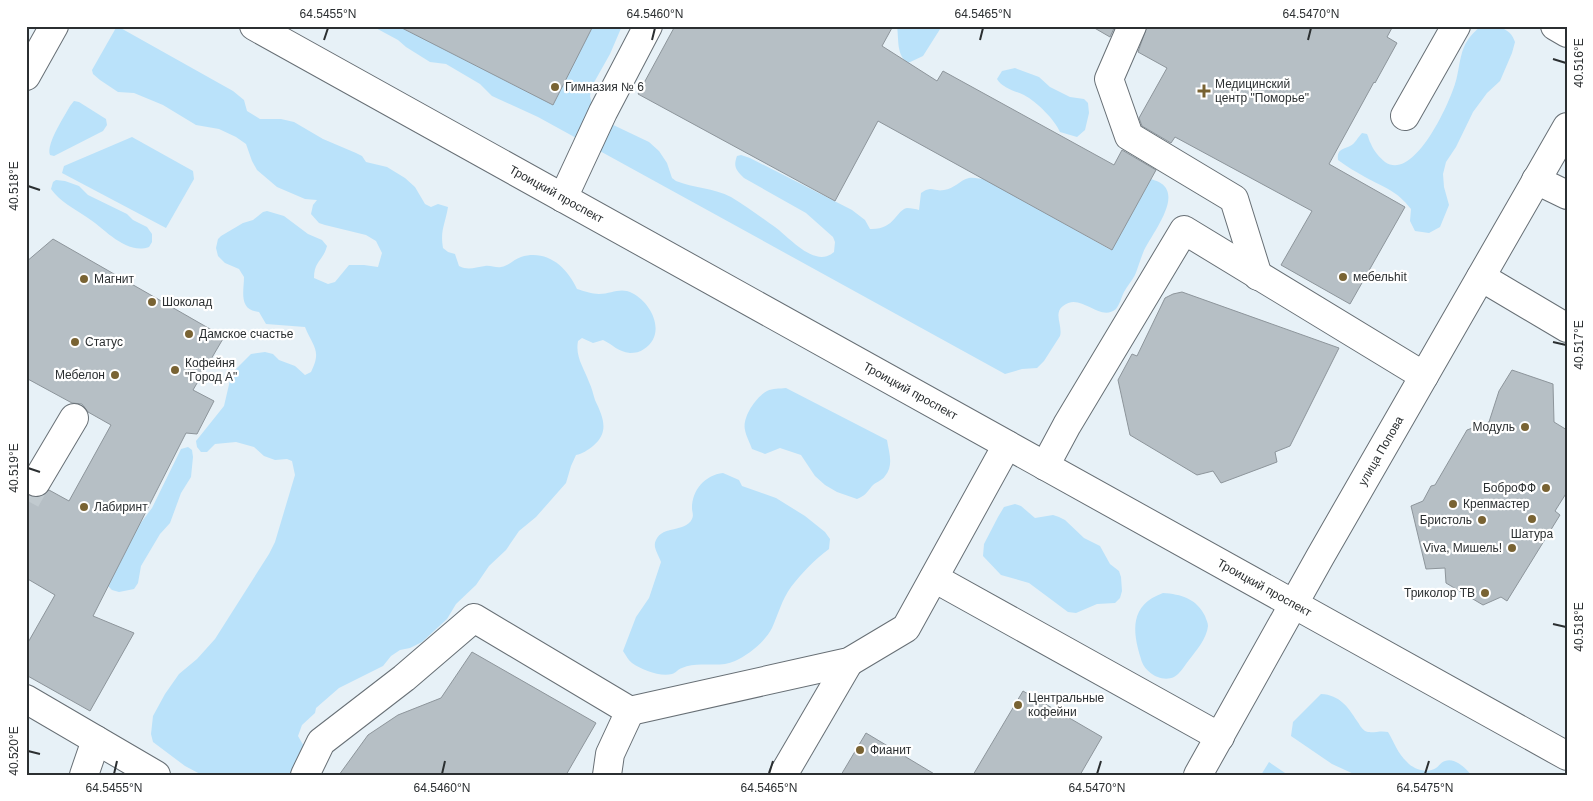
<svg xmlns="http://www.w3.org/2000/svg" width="1593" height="801" font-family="Helvetica,sans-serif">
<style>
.green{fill:#bae2fa}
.building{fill:#b6bfc5;stroke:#8d959b}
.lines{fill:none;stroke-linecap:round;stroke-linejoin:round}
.minor-tunnel{stroke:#c1cacf;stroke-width:28;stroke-dasharray:28 14;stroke-linecap:butt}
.minor-casing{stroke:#676f75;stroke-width:30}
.major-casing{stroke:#676f75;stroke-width:30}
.minor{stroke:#fff;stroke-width:28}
.major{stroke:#fff;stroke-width:28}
.ticks{fill:none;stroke:#2b2f31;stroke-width:2}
.poi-dot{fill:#796333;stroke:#fff;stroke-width:2}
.labels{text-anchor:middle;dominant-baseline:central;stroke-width:4.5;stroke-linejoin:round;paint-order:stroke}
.poi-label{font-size:12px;fill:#2b2f31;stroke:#fff;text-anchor:start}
.street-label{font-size:12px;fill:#2b2f31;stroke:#fff}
.neatline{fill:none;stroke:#2b2f31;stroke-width:2}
.ticks-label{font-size:12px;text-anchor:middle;fill:#2b2f31}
</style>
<rect width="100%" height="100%" fill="#e7f1f7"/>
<g class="green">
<path d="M117 26 233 91 244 100 247 111 260 119H281L294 122 323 139 356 153 362 156 366 162 387 167 405 178 415 187 425 204 431 207 438 204 448 207C445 225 440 230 443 248L448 252 455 254 459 266C469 271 475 267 485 266 490 265 496 268 501 267 509 266 514 259 521 257 547 249 567 267 577 289 584 291 592 294 599 294 612 294 620 287 632 293 652 303 667 334 644 349 640 352 635 353 630 353 618 352 612 344 603 340L593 343 582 338 578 341C575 357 584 368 589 382 592 388 593 394 595 400 603 417 610 432 593 446 588 450 582 454 576 455L571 466 566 483 536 517 519 531 506 550 489 566 476 585 456 604 447 619 422 642 410 648 400 650 391 656 383 666 339 688 316 708 315 713 302 725 298 736 309 755 307 775H202L185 766 153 742 151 734 153 716 165 694 179 674 197 659 215 639 269 554 275 542 295 475 292 461 287 459 275 460 264 456 254 447 236 442 215 444 207 452H201L197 447 196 441 224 406 231 376 235 370 251 354 265 352 273 354 279 360 295 366 305 375 311 372C322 350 313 347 305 327L266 324 259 312C238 310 244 291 244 277L239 269 225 263 218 256 216 248 218 239 221 236 243 223 253 220 263 212 267 211 284 216 308 234 322 240 327 246C323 261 314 261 314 278L328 284 335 282 349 265H364L378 267 382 253 376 241 366 235 325 225 319 223 311 214 313 205 317 200 305 199 277 187 257 170 252 161 246 144 236 137 219 129 196 125 163 105 134 93 118 92 100 80 93 74 92 70Z"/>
<path d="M372 26H622L610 54 592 86 590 96 593 108 607 122 649 142 659 151 667 163 672 178 676 181C693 188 714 188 731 197 746 206 761 217 775 227 789 237 815 269 834 252L835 242 833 237 806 213 744 178C736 170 733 167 737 156L741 155 750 158 852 210 865 220 870 229C895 230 896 210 907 208 911 208 916 209 919 210L921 193C933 185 933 192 944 190 954 189 960 180 969 178 974 177 980 179 985 179L1111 250 1148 185 1143 178C1196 183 1151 233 1143 253 1140 260 1138 268 1135 275 1132 281 1127 286 1124 292 1121 298 1120 304 1116 309 1099 323 1081 291 1063 306 1053 313 1063 326 1060 336L1044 361 1037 368 1022 369 1005 374 538 117 492 96 480 84 446 64 430 62 406 47 398 40Z"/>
<path d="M897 26H942L923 56 908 63C896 55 899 39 897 26Z"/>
<path d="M1481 26C1495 26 1510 26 1515 42L1512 53 1500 81 1487 93 1473 112 1456 147 1446 162 1443 174 1444 187 1449 205 1440 227 1429 233 1415 231 1410 221 1411 209C1396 190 1385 188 1365 177 1356 172 1346 166 1338 160 1337 149 1342 150 1350 146 1355 144 1358 137 1362 133L1367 134C1369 138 1369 141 1371 144 1373 150 1380 158 1385 162 1414 182 1449 104 1455 84 1459 72 1459 59 1464 47 1468 38 1473 33 1481 26Z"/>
<path d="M1015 68 1039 77 1050 87 1070 97 1084 99 1088 103 1089 113 1085 130 1077 137 1060 132C1055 120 1037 102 1024 95 1015 91 1002 88 997 79L1002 71Z"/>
<path d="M74 101 79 102 106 119 107 125 103 131 54 156 50 155C46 144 64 117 70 106Z"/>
<polygon points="132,137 193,171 194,179 166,228 62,173 64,166"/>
<path d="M56 180 65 181 79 186 88 195 127 214 133 220 147 227 152 234V242L149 247C126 255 105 229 88 218 75 209 60 202 51 189L53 182Z"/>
<path d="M786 388 887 440C889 453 894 465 885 476 882 481 875 482 872 486 867 492 865 496 857 499L837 492 825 485 815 476 801 455 780 448 765 454 752 449C750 443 746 436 745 430 742 417 756 397 767 391 773 388 779 389 786 388Z"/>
<polygon points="188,447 192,450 193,457 191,477 181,493 170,523 160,534 141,566 138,583 134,589 119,592 112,590 106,584 137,528 152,508 181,449"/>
<path d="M723 473 739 480 742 486 776 498 805 516 825 532 830 539 829 549C815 559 802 573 791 587 782 599 778 615 772 628 765 642 748 655 735 661 718 669 698 660 682 668 678 669 676 673 672 674 660 677 642 670 632 663 628 660 626 655 623 651L636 617 649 598 661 562C659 555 652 547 656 540 663 525 685 533 692 519 694 515 692 512 692 508 692 490 705 475 723 473Z"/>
<polygon points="1015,504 1021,506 1035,518 1053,515 1059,517 1065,520 1084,538 1100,546 1110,564 1119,571 1121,577 1122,591 1120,598 1115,603 1097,604 1076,613 1068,612 1029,583 1001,575 983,556 984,544 998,517 1004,507"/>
<path d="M1163 593C1181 594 1197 599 1205 616 1206 619 1208 623 1208 626 1207 638 1196 651 1189 660 1185 665 1180 674 1174 677 1161 683 1144 672 1141 659 1132 630 1130 605 1163 593Z"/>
<path d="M1321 694C1340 695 1348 707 1357 721 1360 725 1361 728 1365 731 1371 734 1380 730 1388 732 1394 742 1398 754 1407 762 1413 769 1427 774 1436 768 1439 766 1441 762 1445 761 1454 757 1466 768 1471 775H1356L1332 764 1291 736 1293 722Z"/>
<polygon points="1269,762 1288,775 1289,775 1261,775"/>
</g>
<g class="building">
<polygon points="398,26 593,26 553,105"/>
<polygon points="675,26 893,26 882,46 937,81 943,71 1114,165 1122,150 1156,170 1112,250 878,121 835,201 638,94"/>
<polygon points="1091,26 1115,26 1110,37"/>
<polygon points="1147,26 1393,26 1387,37 1397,43 1375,83 1374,82 1329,164 1405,207 1350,304 1281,265 1312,211 1175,137 1171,143 1142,126 1139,118 1167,68 1138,52"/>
<polygon points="53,239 224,337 193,390 214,401 197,434 186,433 93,616 134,633 90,711 26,675 26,646 55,595 26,578 26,494 36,498 44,495 49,490 69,501 111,425 88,412 82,404 72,403 26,378 26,262"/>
<polygon points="1182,292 1339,348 1290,446 1275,452 1277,462 1221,483 1213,471 1197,475 1130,435 1118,380 1132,354 1137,356 1165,298 1173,294"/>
<polygon points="1512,370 1553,384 1554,422 1567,430 1567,492 1555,511 1560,515 1507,601 1501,597 1483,605 1446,583 1445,568 1426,569 1411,506 1423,501 1431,486 1435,485 1467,430 1489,422 1499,391"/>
<polygon points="472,652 596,723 566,775 339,775 368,735 398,715 441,698"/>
<polygon points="1023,691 1102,737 1080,775 973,775"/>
<polygon points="866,733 936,775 841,775"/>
</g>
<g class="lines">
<polyline class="minor-tunnel" points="26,500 36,482"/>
<defs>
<g id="minor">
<polyline points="1132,26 1109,79 1129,136 1234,199 1258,276"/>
<polyline points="1555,26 1567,33"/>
<polyline points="26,76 54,26"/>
<polyline points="1405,116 1456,26"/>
<polyline points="1536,180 1567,195"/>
<polyline points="563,198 603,112 648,26"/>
<polyline points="1481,277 1567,328"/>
<polyline points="1045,466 1067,425 1184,230 1424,376"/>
<polyline points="36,482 74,418"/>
<polyline points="934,578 1220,737"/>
<polyline points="26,699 156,775"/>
<polyline points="84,775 96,740"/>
<polyline points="305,775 321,742 404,678 474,618 630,711 849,662 906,628 1007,445"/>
<polyline points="607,775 610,754 630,711"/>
<polyline points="783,775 849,662"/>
<path id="s1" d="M1198 775 1320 557 1567 127"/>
</g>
<g id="major">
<path id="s2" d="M254 26 1567 756"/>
</g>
</defs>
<use href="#minor" class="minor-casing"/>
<use href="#major" class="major-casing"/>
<use href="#minor" class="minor"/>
<use href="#major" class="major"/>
</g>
<path class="ticks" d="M324 40 328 28M652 40 655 28M980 40 983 28M1308 40 1311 28M1553 59 1566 63M28 186 40 190M1553 342 1566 345M28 468 40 472M1553 624 1566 627M28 751 40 754M114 774 117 761M442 774 445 761M769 774 773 761M1097 774 1101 761M1425 774 1429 761"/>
<g class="poi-dot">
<circle cx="555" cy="87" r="5"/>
<path d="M1201.5 83.5h5v5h5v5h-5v5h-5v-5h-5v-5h5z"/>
<circle cx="1343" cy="277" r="5"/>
<circle cx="84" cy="279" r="5"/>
<circle cx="152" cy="302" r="5"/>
<circle cx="189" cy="334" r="5"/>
<circle cx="75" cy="342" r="5"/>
<circle cx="175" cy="370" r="5"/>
<circle cx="115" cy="375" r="5"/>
<circle cx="1525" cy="427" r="5"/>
<circle cx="1546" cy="488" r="5"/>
<circle cx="1453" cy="504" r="5"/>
<circle cx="84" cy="507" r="5"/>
<circle cx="1532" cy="519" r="5"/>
<circle cx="1482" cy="520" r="5"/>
<circle cx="1512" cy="548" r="5"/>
<circle cx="1485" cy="593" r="5"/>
<circle cx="1018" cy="705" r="5"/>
<circle cx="860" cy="750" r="5"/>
</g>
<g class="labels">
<g class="poi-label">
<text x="1215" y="84">Медицинский<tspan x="1215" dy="14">центр "Поморье"</tspan></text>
<text x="565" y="87">Гимназия № 6</text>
<text x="1353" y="277">мебельhit</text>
<text x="94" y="279">Магнит</text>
<text x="162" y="302">Шоколад</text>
<text x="199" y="334">Дамское счастье</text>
<text x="85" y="342">Статус</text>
<text x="185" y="363">Кофейня<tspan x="185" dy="14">"Город А"</tspan></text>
<text x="105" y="375" text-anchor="end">Мебелон</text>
<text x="1515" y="427" text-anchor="end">Модуль</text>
<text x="1536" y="488" text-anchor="end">БоброФФ</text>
<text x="1463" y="504">Крепмастер</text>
<text x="94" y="507">Лабиринт</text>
<text x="1472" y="520" text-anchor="end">Бристоль</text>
<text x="1532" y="534" text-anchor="middle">Шатура</text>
<text x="1502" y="548" text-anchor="end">Viva, Мишель!</text>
<text x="1475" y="593" text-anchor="end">Триколор ТВ</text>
<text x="1028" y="698">Центральные<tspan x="1028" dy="14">кофейни</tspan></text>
<text x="870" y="750">Фианит</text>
</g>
<g class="street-label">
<text stroke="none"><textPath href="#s2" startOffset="346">Троицкий проспект</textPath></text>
<text stroke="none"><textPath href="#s2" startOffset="751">Троицкий проспект</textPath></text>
<text stroke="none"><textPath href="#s1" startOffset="372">улица Попова</textPath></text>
<text stroke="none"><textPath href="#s2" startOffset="1156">Троицкий проспект</textPath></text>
</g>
</g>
<rect width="1593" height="801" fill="none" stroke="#ffffff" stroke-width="55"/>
<rect x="28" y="28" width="1538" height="746" class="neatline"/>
<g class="ticks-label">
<text x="328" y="18">64.5455°N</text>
<text x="655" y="18">64.5460°N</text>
<text x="983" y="18">64.5465°N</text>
<text x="1311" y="18">64.5470°N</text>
<text transform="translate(1579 63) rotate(-90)" y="4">40.516°E</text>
<text transform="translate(14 186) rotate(-90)" y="4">40.518°E</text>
<text transform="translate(1579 345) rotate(-90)" y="4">40.517°E</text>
<text transform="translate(14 468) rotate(-90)" y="4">40.519°E</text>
<text transform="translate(1579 627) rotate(-90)" y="4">40.518°E</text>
<text transform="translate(14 751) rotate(-90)" y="4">40.520°E</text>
<text x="114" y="792">64.5455°N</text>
<text x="442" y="792">64.5460°N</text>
<text x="769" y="792">64.5465°N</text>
<text x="1097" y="792">64.5470°N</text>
<text x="1425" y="792">64.5475°N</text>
</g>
</svg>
